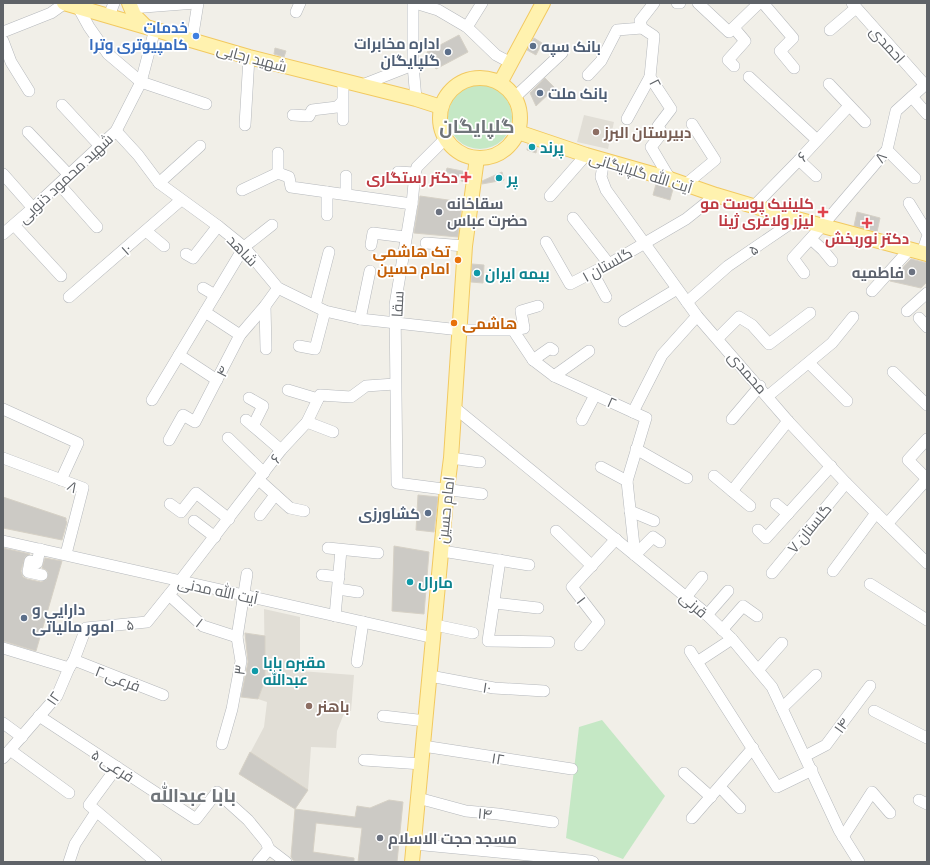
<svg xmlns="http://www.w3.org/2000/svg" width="930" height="865" font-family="'Exo 2',Cairo,sans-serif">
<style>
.education{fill:#e1ded6}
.green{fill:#c5e8c5}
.building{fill:#cccac5;stroke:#d6d1c6}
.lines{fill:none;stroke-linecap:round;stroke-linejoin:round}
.minor-casing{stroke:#b5b8bc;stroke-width:12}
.major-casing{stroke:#f2c960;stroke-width:16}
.minor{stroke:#fff;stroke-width:11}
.major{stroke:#fff2af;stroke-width:14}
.shop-dot{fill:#3f7fe0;stroke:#fff;stroke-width:1.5}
.service-dot{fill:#5c6f8a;stroke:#fff;stroke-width:1.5}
.education-dot{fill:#8d6e63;stroke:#fff;stroke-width:1.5}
.culture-dot{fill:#0f9aa8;stroke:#fff;stroke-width:1.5}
.health-dot{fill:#e0444e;stroke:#fff;stroke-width:1.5}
.worship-dot{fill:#6b7280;stroke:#fff;stroke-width:1.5}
.food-dot{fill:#e8710a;stroke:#fff;stroke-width:1.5}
.labels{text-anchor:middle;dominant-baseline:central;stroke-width:3.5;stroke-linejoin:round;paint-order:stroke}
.shop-label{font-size:15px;font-weight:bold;fill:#366cbe;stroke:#fff;text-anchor:end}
.service-label{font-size:15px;font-weight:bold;fill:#4e5e75;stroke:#fff;text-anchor:start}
.street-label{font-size:15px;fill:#5f6368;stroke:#fff}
.education-label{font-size:15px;font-weight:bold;fill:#785e54;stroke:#fff;text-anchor:start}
.culture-label{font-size:15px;font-weight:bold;fill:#0d838f;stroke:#fff;text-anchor:start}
.health-label{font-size:15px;font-weight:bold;fill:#be3a42;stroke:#fff;text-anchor:end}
.worship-label{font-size:15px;font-weight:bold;fill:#5b616d;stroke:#fff;text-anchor:start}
.food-label{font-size:15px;font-weight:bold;fill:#c56008;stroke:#fff;text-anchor:end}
.district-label{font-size:19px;font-weight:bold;fill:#70757a;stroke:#fff}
</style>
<rect width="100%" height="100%" fill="#f1efe8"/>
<g class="education">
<polygon points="584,115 614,122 608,149 577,142"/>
<polygon points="264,609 300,617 300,671 354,675 351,711 345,711 337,731 336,748 311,747 308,790 295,809 239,774 264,727 267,702 258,699 265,680"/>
</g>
<g class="green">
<circle cx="480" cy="117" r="32"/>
<polygon points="602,720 665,796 623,859 566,838 579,727"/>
</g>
<g class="building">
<polygon points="459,35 468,52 436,69 427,52"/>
<polygon points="534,38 542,43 536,55 527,50"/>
<polygon points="275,48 286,51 284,57 274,54"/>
<polygon points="545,78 555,88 536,106 530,93"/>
<polygon points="528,144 537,147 536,153 527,150"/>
<polygon points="447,168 467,172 465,182 461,181 462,178 446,172"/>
<polygon points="502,172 504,180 482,184 482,181"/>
<polygon points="656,184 673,189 670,200 653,195"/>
<polygon points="420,196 462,202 458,237 414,233"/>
<polygon points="857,212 880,218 877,232 854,226"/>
<polygon points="911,259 927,263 927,282 921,288 890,281"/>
<polygon points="472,264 484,265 483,283 471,282"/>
<polygon points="418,495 438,497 434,532 416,530"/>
<polygon points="3,497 66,518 66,521 67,522 62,540 3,528"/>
<polygon points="394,546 429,552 424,614 392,611"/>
<polygon points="3,548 30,554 25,557 21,571 23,577 27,579 41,582 47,579 48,572 46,570 42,568 45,558 62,561 36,651 3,641"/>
<polygon points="245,633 265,636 265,680 258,699 241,697 248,662"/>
<polygon points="250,752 308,790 295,809 239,774"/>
<polygon points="389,800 403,802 397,862 358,862 362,828 316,823 313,852 354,858 354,862 296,862 293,860 291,857 295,809 355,817 357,806 370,808"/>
</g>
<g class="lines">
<defs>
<g id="minor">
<polyline points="413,3 413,65 416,99"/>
<polyline points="415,3 438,10 467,27 496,55 511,63"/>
<polyline points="654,3 640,21 642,28 654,36 650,77 671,109 658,126 662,133 651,147 670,179"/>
<polyline points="677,3 680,3"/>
<polyline points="698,3 729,32 759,3"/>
<polyline points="763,3 793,38 780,51 794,68"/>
<polyline points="852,3 925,85"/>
<polyline points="78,7 89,27 108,54 141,82 206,104"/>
<polyline points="131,8 196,3"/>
<polyline points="296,12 300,3"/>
<polyline points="109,16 114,3"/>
<polyline points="467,27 482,3"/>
<polyline points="830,30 856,8"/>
<polyline points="3,32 51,13 65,3"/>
<polyline points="192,40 198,3"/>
<polyline points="3,41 11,62 29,91"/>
<polyline points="734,66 728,60 745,41 734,28"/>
<polyline points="588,75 601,61 617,30 642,28"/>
<polyline points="749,77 817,140"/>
<polyline points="829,84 865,122"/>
<polyline points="362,85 413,65"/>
<polyline points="515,97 562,53"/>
<polyline points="912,97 927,114"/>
<polyline points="62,105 100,146"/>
<polyline points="293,115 309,116 312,110 337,107 342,102"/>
<polyline points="627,119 650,77"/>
<polyline points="343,120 343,80"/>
<polyline points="245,125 249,57"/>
<polyline points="116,131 138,155 159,183 218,226 244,247 278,288 325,311 360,319 460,330 513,330 533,360 554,376 646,418 627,481 635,555"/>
<polyline points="28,132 69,175"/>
<polyline points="445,139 417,167 415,173 412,204 395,305 397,483 482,494"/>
<polyline points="887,150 915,178"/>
<polyline points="604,160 601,177 606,190 697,316 788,421 846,483 876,513 927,563"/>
<polyline points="799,160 816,176"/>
<polyline points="398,172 415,173"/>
<polyline points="278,173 278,153"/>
<polyline points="3,174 33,208"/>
<polyline points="159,183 200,146"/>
<polyline points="59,184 97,227"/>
<polyline points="686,184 715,160 692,124"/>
<polyline points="242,190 278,173 289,177 291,187 412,204"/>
<polyline points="327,192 327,215"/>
<polyline points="346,194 346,176"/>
<polyline points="550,196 586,155"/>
<polyline points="909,203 927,232"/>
<polyline points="754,206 799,160 849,106"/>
<polyline points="573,218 609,264"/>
<polyline points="14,225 61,276"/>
<polyline points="146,231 164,246"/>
<polyline points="3,234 33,208 116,131 141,82 155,29"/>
<polyline points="811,239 823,250 832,261"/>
<polyline points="546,242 570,284 609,264 686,219 716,195"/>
<polyline points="426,243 465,246"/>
<polyline points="371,245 373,233 405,237"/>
<polyline points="922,253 927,238"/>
<polyline points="186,254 193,258 218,226"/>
<polyline points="593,273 606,297"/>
<polyline points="804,273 793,258 822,226 887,150 896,111 927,83"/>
<polyline points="203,288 215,295"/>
<polyline points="872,291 909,250"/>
<polyline points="69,297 181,200"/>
<polyline points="687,302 728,266 797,219"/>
<polyline points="265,306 266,349"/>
<polyline points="315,306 329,252"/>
<polyline points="907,311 927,293"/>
<polyline points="205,312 240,335"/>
<polyline points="919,318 927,327"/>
<polyline points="360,319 370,271"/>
<polyline points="624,321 677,289"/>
<polyline points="513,330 524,328 521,311 538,306"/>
<polyline points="718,338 739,317 752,325 769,344 810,313"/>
<polyline points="299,346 315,349 325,311"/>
<polyline points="179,355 217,380"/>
<polyline points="533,360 550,348 553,350"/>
<polyline points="809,363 847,401"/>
<polyline points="893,372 927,405"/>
<polyline points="554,376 589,351"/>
<polyline points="288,390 318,399"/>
<polyline points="768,396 832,343 853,317"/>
<polyline points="249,398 263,406 253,426"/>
<polyline points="152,400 244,247 272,225"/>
<polyline points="455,408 702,610 732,639 772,687 839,830 859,862"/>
<polyline points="3,409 78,443 61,480"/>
<polyline points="633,412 662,355 697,316"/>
<polyline points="732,419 760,386"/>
<polyline points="246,420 281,450"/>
<polyline points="582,420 595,395"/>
<polyline points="307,422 333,432"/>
<polyline points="228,438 264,473"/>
<polyline points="169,440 183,415 195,422 240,335 265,306 278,288"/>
<polyline points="636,449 687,478"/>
<polyline points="3,458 83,488 66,554"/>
<polyline points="451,458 480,462"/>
<polyline points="601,467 627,481"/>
<polyline points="714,476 750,506"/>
<polyline points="259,480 290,508 304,511"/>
<polyline points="732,491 788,421"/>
<polyline points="170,504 181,512 196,493 229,519"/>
<polyline points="776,504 788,514"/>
<polyline points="630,511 654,521"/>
<polyline points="260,515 275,495"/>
<polyline points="194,521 215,537"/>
<polyline points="887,524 927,479 908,460 927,439"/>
<polyline points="758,530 766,538 831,466"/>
<polyline points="556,531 592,566"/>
<polyline points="3,541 434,638"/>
<polyline points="328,548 378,553"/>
<polyline points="40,549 37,563 30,561 28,572 42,575"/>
<polyline points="442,551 529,565"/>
<polyline points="635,555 653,537 660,542"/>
<polyline points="500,560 488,641 549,642"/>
<polyline points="833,571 876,513"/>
<polyline points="772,573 846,483"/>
<polyline points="322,575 339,577"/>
<polyline points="870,584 927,620"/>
<polyline points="338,589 358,592"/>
<polyline points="169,595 203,626 237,637"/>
<polyline points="686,597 702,577"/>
<polyline points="494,603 538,608"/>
<polyline points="707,615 728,591"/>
<polyline points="335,616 341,550"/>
<polyline points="435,625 473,633"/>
<polyline points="722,630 743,606 757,616"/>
<polyline points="580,645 599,622 572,587 616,539"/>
<polyline points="3,648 69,668"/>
<polyline points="690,651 777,787 812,770"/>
<polyline points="74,660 163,695"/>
<polyline points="357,662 363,622"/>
<polyline points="697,662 732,639"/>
<polyline points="758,670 782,643"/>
<polyline points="430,676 494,688 544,691"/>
<polyline points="782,708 816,675"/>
<polyline points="874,711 927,738"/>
<polyline points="39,716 196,819 217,792 248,820 266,842 269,849 286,862"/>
<polyline points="383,716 426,721"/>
<polyline points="3,723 22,737"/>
<polyline points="222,744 232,709 241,661 237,637 247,574"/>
<polyline points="423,746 572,769"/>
<polyline points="10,750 69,793"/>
<polyline points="805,756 826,745 870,686"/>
<polyline points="3,758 57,696 69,668 74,660 86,628 147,622 180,581 281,450 307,422 320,395 351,397 366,386 395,384"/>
<polyline points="364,760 422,764"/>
<polyline points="117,767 89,805 156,862"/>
<polyline points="684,773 711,797"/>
<polyline points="720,787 740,808"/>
<polyline points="418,798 466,811 498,814 553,822"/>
<polyline points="919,800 927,804"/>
<polyline points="692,818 753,748"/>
<polyline points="843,837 872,792 890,813"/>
<polyline points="414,844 590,861 593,862"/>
<polyline points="69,862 75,844 96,812"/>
<polyline points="258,862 269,849"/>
</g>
<g id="major">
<polyline points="64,3 249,57 416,99 441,107"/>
<polyline points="129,3 134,15 145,26"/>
<circle cx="480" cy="118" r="40"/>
<polyline points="500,83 543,3"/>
<polyline points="518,132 586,155 670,179 716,195 797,219 927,254"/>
<polyline points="412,862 447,489 451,458 465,246 477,158"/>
</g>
</defs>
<use href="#minor" class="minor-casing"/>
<use href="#major" class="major-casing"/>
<use href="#minor" class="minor"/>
<use href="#major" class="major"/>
</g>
<circle class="shop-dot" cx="196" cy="36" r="4"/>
<g class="service-dot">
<circle cx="533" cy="46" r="4"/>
<circle cx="448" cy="52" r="4"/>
<circle cx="540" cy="93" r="4"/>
<circle cx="428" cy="513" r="4"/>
<circle cx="24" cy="618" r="4"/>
</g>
<g class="education-dot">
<circle cx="596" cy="132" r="4"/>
<circle cx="309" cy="706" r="4"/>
</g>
<g class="culture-dot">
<circle cx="532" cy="147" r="4"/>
<circle cx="499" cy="178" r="4"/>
<circle cx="477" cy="273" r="4"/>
<circle cx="410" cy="582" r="4"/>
<circle cx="255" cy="671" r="4"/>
</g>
<g class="health-dot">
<path d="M464 171h4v4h4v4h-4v4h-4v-4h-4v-4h4z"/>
<path d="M821 206h4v4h4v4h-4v4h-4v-4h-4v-4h4z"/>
<path d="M865 217h4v4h4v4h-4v4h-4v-4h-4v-4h4z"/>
</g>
<g class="worship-dot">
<circle cx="439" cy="212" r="4"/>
<circle cx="912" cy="272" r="4"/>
<circle cx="380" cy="838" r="4"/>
</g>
<g class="food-dot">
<circle cx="458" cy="260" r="4"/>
<circle cx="454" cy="323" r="4"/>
</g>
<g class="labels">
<g class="shop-label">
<text x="188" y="27">خدمات<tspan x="188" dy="17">کامپیوتری وترا</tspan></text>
</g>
<g class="service-label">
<text x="440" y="43" text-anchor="end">اداره مخابرات<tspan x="440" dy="17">گلپایگان</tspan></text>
<text x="541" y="46">بانک سپه</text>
<text x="548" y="93">بانک ملت</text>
<text x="420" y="513" text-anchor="end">کشاورزی</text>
<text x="32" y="609">دارایی و<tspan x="32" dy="17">امور مالیاتی</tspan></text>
</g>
<g class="street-label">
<text transform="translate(888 44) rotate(48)">احمدی</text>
<text transform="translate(252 57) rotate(15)">شهید رجایی</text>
<text transform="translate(656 83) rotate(63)">۲</text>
<text transform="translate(802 156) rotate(-48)">۶</text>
<text transform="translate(880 157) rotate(-53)">۸</text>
<text transform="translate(641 172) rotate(17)">آیت الله گلپایگانی</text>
<text transform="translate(65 178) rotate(-43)">شهید محمود ذنوبی</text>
<text transform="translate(126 249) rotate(-41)">۱۰</text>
<text transform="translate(753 249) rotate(-34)">۵</text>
<text transform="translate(243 250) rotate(46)">شاهد</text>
<text transform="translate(607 264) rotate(-29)">گلستان ۱</text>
<text transform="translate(397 304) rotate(-87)">سقا</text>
<text transform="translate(222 371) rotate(-63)">۴</text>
<text transform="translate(748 372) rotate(49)">محمدی</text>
<text transform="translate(612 402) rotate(24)">۲</text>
<text transform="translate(275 458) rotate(-54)">۶</text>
<text transform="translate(73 486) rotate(29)">۸</text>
<text transform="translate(445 510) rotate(-84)">امام حسین</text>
<text transform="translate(809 528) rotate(-50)">گلستان ۷</text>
<text transform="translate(218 590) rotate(12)">آیت الله مدنی</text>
<text transform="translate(582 600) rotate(52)">۱</text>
<text transform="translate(694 604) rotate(41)">قرنی</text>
<text transform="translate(200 622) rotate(37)">۱</text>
<text transform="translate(130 624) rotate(-5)">۵</text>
<text transform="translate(239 670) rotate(-82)">۳</text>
<text transform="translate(118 678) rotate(21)">فرعی ۲</text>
<text transform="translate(487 687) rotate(9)">۱۰</text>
<text transform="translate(53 698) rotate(-55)">۱۲</text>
<text transform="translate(841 725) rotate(-54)">۱۴</text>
<text transform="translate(498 758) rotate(9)">۱۲</text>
<text transform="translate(113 765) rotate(33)">فرعی ۵</text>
<text transform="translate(485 813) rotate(5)">۱۴</text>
</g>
<g class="education-label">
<text x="604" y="132">دبیرستان البرز</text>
<text x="317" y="706">باهنر</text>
</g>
<g class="culture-label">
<text x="540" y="147">پرند</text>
<text x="507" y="178">پر</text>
<text x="485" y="273">بیمه ایران</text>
<text x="418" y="582">مارال</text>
<text x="263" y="662">مقبره بابا<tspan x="263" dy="17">عبدالله</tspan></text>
</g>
<g class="health-label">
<text x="458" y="177">دکتر رستگاری</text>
<text x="814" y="203">کلینیک پوست مو<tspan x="814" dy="17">لیزر ولاغری ژینا</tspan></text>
<text x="867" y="238" text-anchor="middle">دکتر نوربخش</text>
</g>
<g class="worship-label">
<text x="447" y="203">سقاخانه<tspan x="447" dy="17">حضرت عباس</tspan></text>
<text x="904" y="272" text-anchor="end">فاطمیه</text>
<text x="388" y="838">مسجد حجت الاسلام</text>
</g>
<g class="food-label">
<text x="450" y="251">تک هاشمی<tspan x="450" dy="17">امام حسین</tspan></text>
<text x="462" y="323" text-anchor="start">هاشمی</text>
</g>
<g class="district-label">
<text x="477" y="125">گلپایگان</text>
<text x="193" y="794">بابا عبدالله</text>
</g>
</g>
<rect width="930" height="865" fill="none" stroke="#5f6368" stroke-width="8"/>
</svg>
